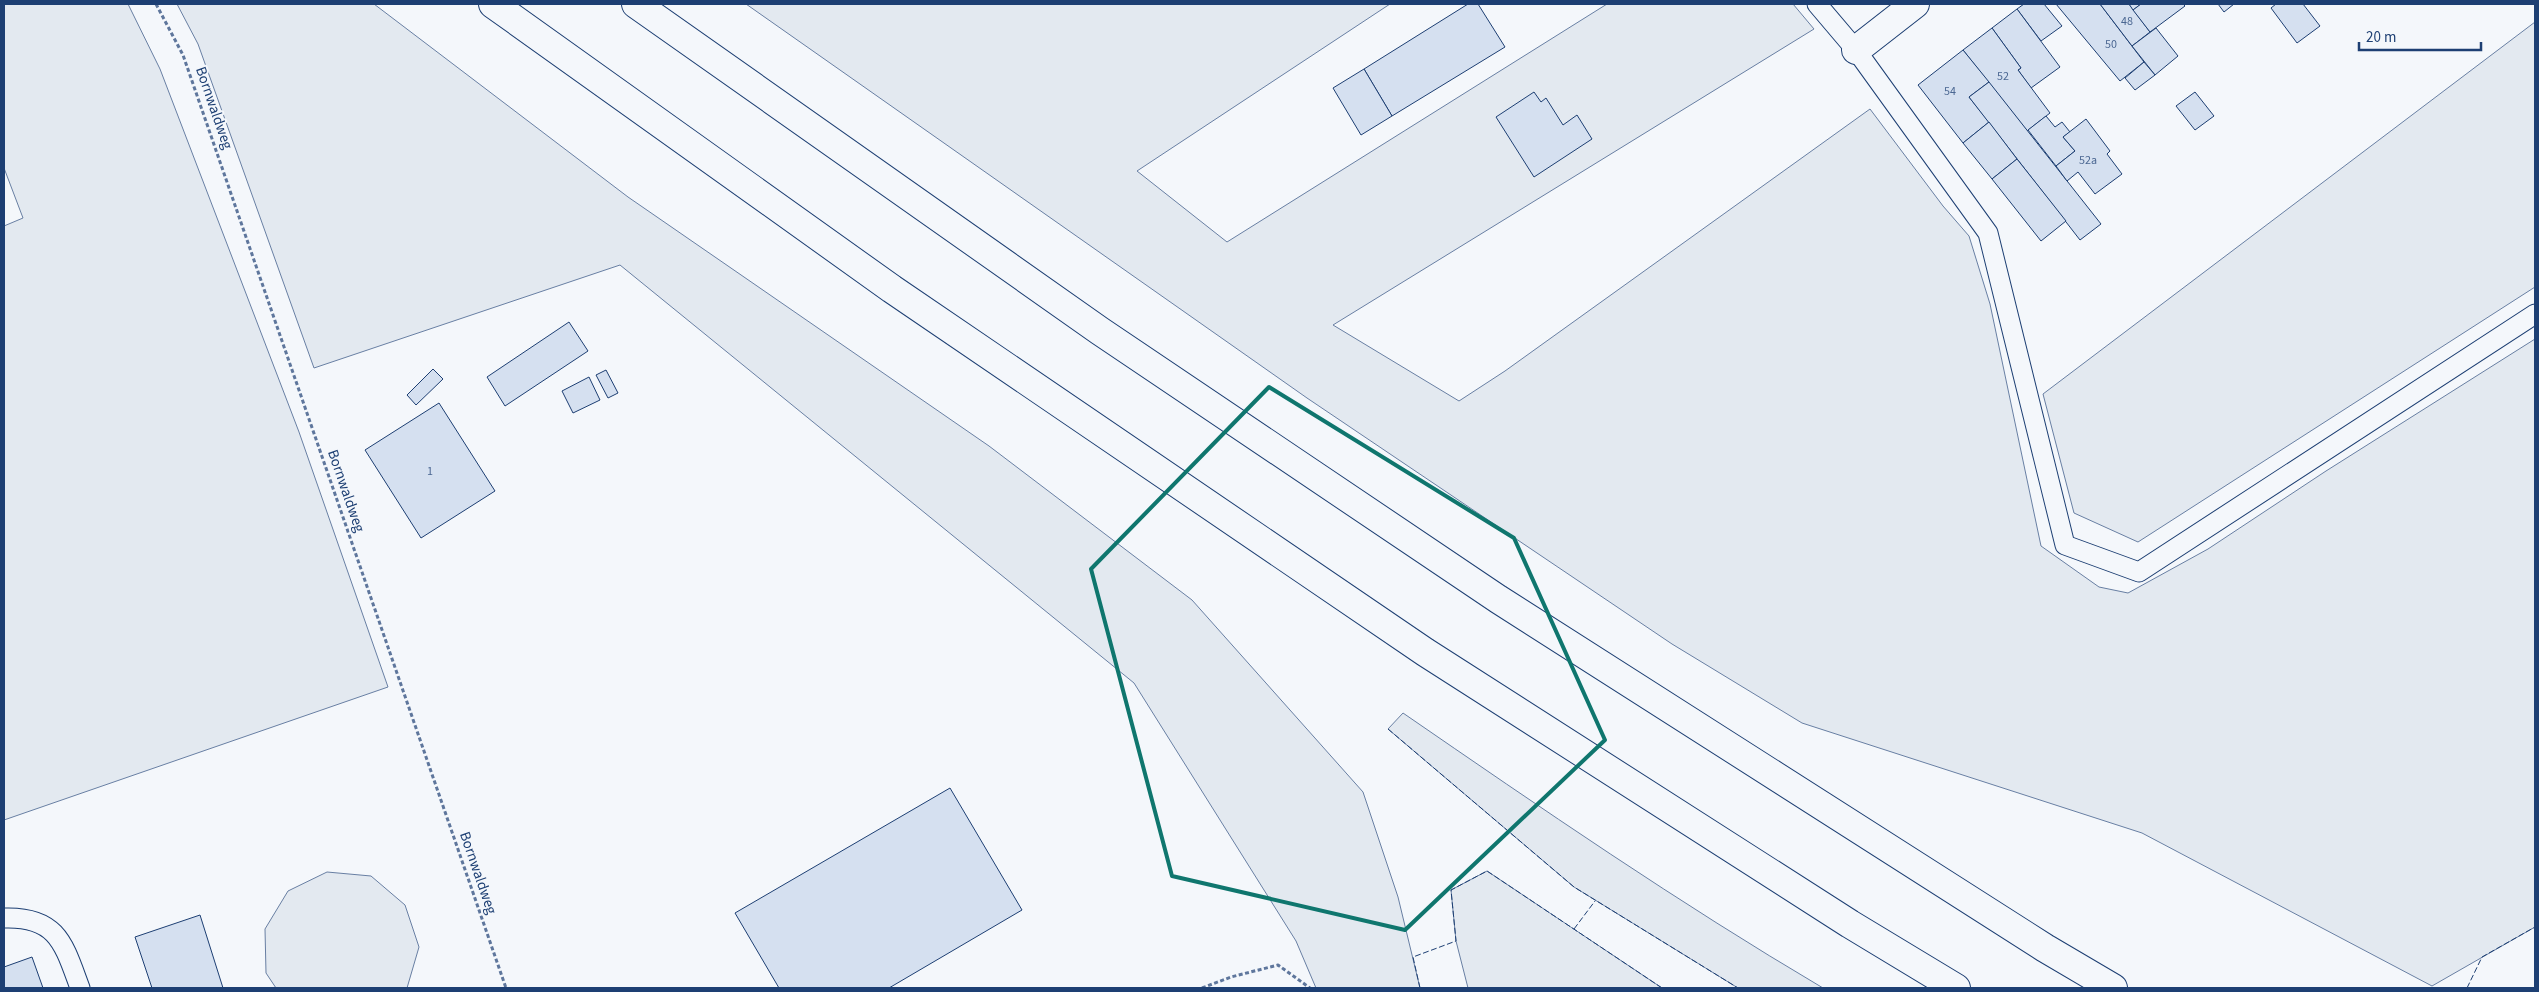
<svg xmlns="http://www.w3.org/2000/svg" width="2539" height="992" font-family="'Source Sans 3',sans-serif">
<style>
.green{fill:#e3e9f0;stroke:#687fa3}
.building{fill:#d5e0f0;stroke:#1d3f73}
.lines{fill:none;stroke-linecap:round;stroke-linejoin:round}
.service-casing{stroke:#1d3f73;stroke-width:21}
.minor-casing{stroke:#1d3f73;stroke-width:30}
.motorway-casing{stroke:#1d3f73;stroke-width:30}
.path{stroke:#5e769c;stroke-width:3;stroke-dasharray:4 2.5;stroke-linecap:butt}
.service{stroke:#f4f7fb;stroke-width:19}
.minor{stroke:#f4f7fb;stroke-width:28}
.motorway{stroke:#f4f7fb;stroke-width:28}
.fence{stroke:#1d3f73;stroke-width:1;stroke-dasharray:6 2.5;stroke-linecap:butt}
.marked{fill:none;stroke:#0f766e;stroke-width:4;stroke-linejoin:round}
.labels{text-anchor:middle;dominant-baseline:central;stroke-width:4;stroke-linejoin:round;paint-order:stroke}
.number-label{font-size:12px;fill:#4b6792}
.street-label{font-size:15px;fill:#1d3f73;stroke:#f4f7fb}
</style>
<rect width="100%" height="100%" fill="#f4f7fb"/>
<g class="green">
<polygon points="4,4 128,4 160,69 299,432 388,687 4,820 4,226 23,218 4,168"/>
<polygon points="177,4 374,4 628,197 989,446 1192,600 1363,792 1398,897 1420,988 1316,988 1296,941 1134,683 620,265 314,368 198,44"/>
<polygon points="746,4 1390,4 1137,171 1227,242 1607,4 1793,4 1814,29 1333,325 1459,401 1505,371 1870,109 1943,206 1969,236 1990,304 2041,546 2099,587 2128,593 2208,549 2326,471 2535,339 2535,927 2432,986 2142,833 1802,723 1672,644 1307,398"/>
<polygon points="2535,22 2535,287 2138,542 2074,513 2043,394"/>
<path d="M1403 713C1541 808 1679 903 1823 988H1738L1574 887 1388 729Z"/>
<polygon points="1487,871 1662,988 1468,988 1456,941 1451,890"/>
<polygon points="327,872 371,876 405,905 419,947 407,988 276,988 266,973 265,929 288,891"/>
</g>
<g class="building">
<polygon points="1468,4 1478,4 1505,47 1392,116 1364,69"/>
<polygon points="2024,4 2044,4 2062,26 2041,41 2017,9"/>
<polygon points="2056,4 2100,4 2144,62 2120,81"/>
<polygon points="2100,4 2129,4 2150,32 2132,46"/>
<polygon points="2129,4 2141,4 2133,10"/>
<polygon points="2141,4 2183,4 2185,6 2150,32 2133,10"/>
<polygon points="2218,4 2234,4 2224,12"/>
<polygon points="2276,4 2303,4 2320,26 2297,43 2271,8"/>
<polygon points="2017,9 2060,67 2031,88 2018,70 2021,68 1992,28"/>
<polygon points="1992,28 2021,68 2018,70 2050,113 2027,131 1963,50"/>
<polygon points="2156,28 2178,56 2155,75 2132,46"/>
<polygon points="1963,50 1989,82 1969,97 1989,122 1963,143 1918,85"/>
<polygon points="2144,62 2155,75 2135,90 2125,78"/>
<polygon points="1364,69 1392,116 1361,135 1333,88"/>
<polygon points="1989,82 2101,224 2080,240 1969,97"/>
<polygon points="1534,92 1541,102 1546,98 1563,125 1577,115 1592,139 1534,177 1496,117"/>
<polygon points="2195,92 2214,116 2195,130 2176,106"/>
<polygon points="2046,116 2055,127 2062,122 2070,132 2063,137 2075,151 2056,166 2028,130"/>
<polygon points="2086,119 2110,151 2107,154 2122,174 2095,194 2078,172 2067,181 2056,166 2075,151 2063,137"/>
<polygon points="1989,122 2017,159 1992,179 1963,143"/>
<polygon points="2017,159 2066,221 2041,241 1992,179"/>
<polygon points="569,322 588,351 505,406 487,377"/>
<polygon points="433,369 443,379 416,405 407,395"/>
<polygon points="606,370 618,393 608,398 596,375"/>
<polygon points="589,377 600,400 573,413 562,391"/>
<polygon points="439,403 495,491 421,538 365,450"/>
<polygon points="950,788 1022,910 889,988 779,988 735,913"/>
<polygon points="200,915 223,988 152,988 135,937"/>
<polygon points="32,957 43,988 4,988 4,967"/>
</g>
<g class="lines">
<defs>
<g id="service">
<polyline points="1817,4 1856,50 1988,233 2065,545 2139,572 2535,314"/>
<path d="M4 918C58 916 64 945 80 988"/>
</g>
<polyline id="minor" points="1856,50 1915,4"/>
<g id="motorway">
<polyline points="493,4 892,289 1425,652 1850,924 1956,988"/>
<polyline points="636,4 1100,331 1498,599 2045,948 2113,988"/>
</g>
</defs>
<use href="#service" class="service-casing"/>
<use href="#minor" class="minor-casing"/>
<use href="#motorway" class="motorway-casing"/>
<g class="path">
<polyline points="156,4 183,55 506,988"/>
<polyline points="1202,988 1231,977 1278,965 1310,988"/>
</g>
<use href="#service" class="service"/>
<use href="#minor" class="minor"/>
<use href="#motorway" class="motorway"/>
<g class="fence">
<polyline points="1388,729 1574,887 1738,988"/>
<polyline points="1574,929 1595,901"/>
<polyline points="1420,988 1413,957 1456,941 1451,890 1487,871 1662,988"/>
<polyline points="2467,988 2482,957 2535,927"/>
</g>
</g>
<path class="marked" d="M1269 387 1514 538 1605 740 1405 930 1172 876 1091 569Z"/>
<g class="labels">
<g class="number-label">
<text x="2127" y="21">48</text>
<text x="2111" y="44">50</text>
<text x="2003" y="76">52</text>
<text x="1950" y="91">54</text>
<text x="2088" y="160">52a</text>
<text x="430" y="471">1</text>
</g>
<g class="street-label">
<text transform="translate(214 108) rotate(71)">Bornwaldweg</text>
<text transform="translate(346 491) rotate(71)">Bornwaldweg</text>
<text transform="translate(478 873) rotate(71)">Bornwaldweg</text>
</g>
</g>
<rect width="2539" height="992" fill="none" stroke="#1d3f73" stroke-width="10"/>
<path d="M2359 42v8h122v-8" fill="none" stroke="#1d3f73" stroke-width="2.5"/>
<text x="2366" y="42" font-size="15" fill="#1d3f73" stroke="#f4f7fb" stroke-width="4" paint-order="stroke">20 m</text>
</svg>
